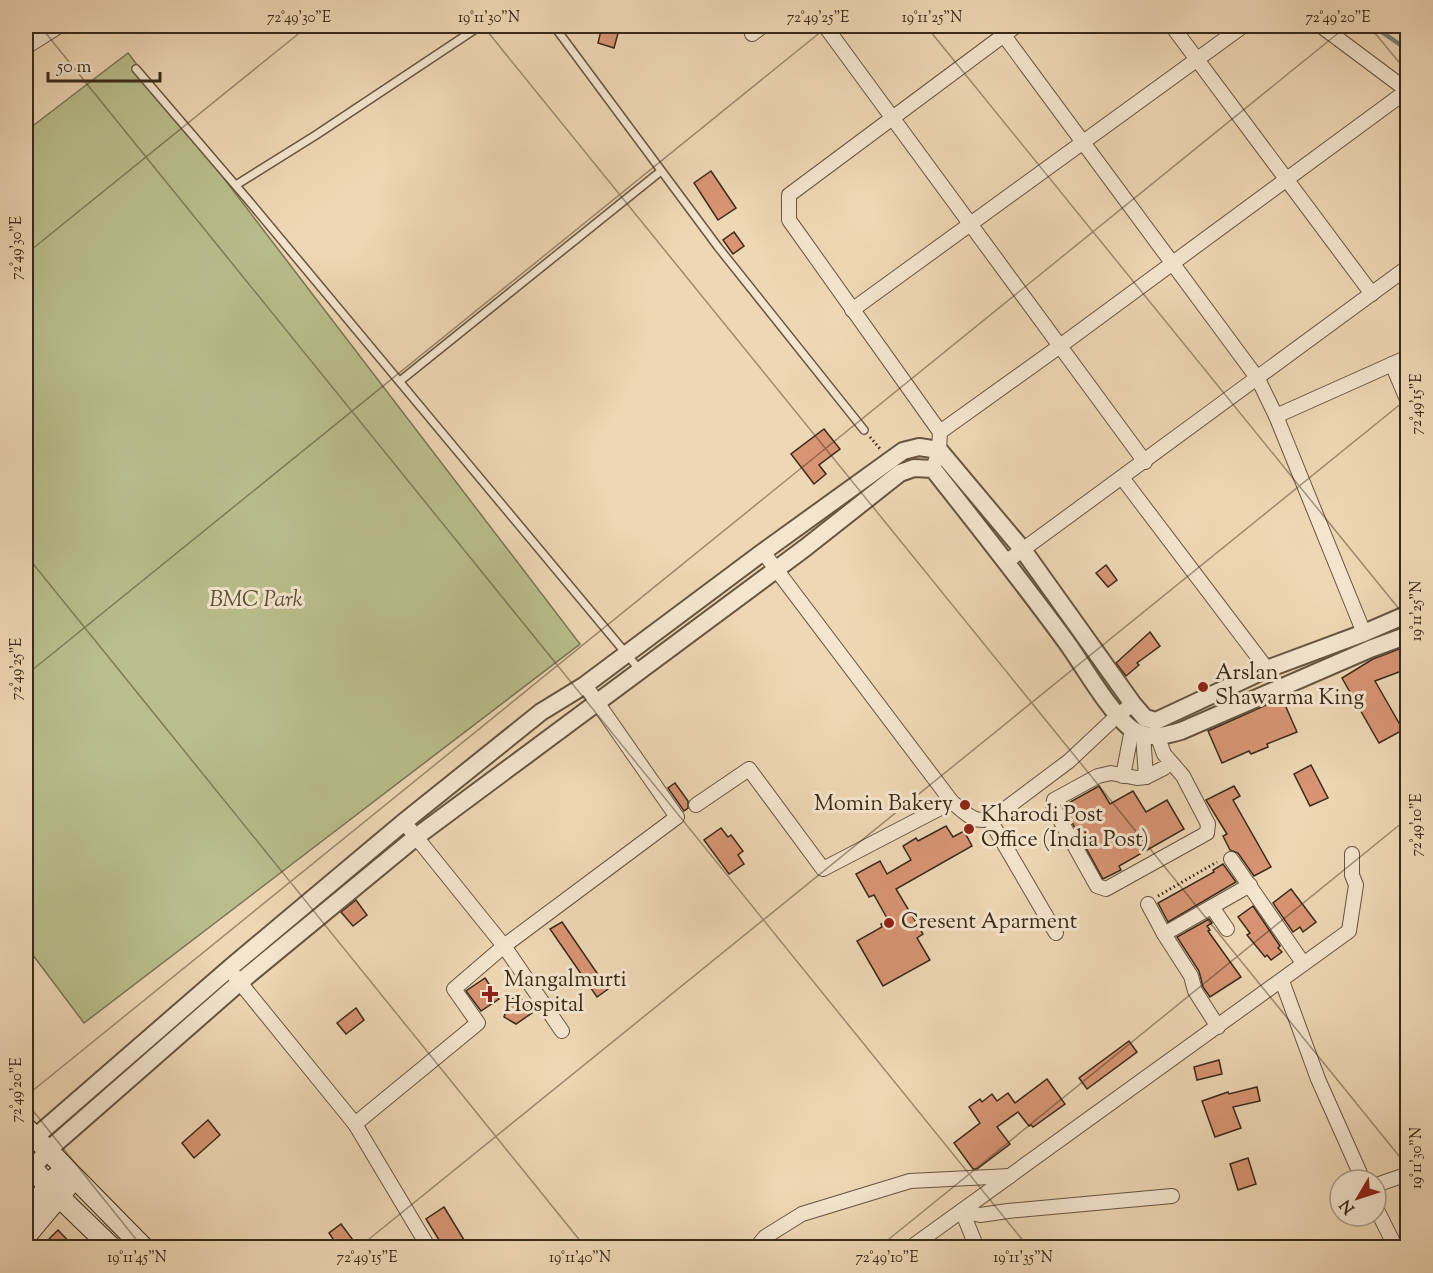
<svg xmlns="http://www.w3.org/2000/svg" width="1433" height="1273" font-family="'Sorts Mill Goudy',serif">
<style>
.green{fill:#b9be8c;stroke:#797454;stroke-width:1.5}
.lines{fill:none;stroke-linecap:round;stroke-linejoin:round}
.stream{stroke:#757f79;stroke-width:4.5}
.building{fill:#d89473;stroke:#392a1b;stroke-width:1.5}
.service-casing{stroke:#665541;stroke-width:10}
.minor-casing{stroke:#665541;stroke-width:16}
.tertiary-casing{stroke:#665541;stroke-width:20}
.secondary-casing{stroke:#392a1b;stroke-width:22}
.path{stroke:#392a1b;stroke-width:3;stroke-dasharray:1.5 3;stroke-linecap:butt}
.service{stroke:#f4e5ce;stroke-width:7}
.minor{stroke:#f4e5ce;stroke-width:14}
.tertiary{stroke:#f4e5ce;stroke-width:16}
.secondary{stroke:#f4e5ce;stroke-width:20}
.ticks{fill:none;stroke:#392a1b;stroke-width:1.5;stroke-opacity:0.45}
.poi-dot{fill:#8f2418;stroke:#f4e5ce;stroke-width:2}
.labels{text-anchor:middle;dominant-baseline:central;stroke-width:6;stroke-linejoin:round;paint-order:stroke}
.park-label{font-size:22px;font-style:italic;fill:#594f37;stroke:#f4e5ce}
.poi-label{font-size:22px;fill:#392a1b;stroke:#f4e5ce;text-anchor:start}
.neatline{fill:none;stroke:#392a1b;stroke-width:2}
.ticks-label{font-size:15px;text-anchor:middle;fill:#392a1b}
</style>
<rect width="100%" height="100%" fill="#eed7b4"/>
<filter id="stains"><feTurbulence type="fractalNoise" baseFrequency=".00333" numOctaves="4"/><feColorMatrix values="0 0 0 0 .2 0 0 0 0 .09 0 0 0 0 .02 0 0 0 .5 -.17"/></filter>
<radialGradient id="worn" r=".72"><stop offset=".6" stop-color="#630" stop-opacity="0"/><stop offset="1" stop-color="#630" stop-opacity=".3"/></radialGradient>
<polygon class="green" points="128,53 580,644 84,1023 26,946 26,131"/>
<g class="lines">
<polyline class="stream" points="1373,26 1408,50"/>
</g>
<g class="building">
<polygon points="602,26 620,26 614,48 598,43"/>
<polygon points="711,171 736,208 718,220 694,183"/>
<polygon points="734,232 744,246 733,254 723,240"/>
<polygon points="824,429 840,449 819,465 826,474 814,484 791,454"/>
<polygon points="1106,565 1117,580 1108,587 1096,573"/>
<polygon points="1150,632 1160,646 1137,663 1139,665 1126,676 1116,663"/>
<polygon points="1407,646 1407,669 1375,681 1403,730 1379,743 1342,678 1373,659"/>
<polygon points="1282,698 1297,732 1267,744 1268,747 1251,754 1249,751 1222,763 1208,731"/>
<polygon points="1311,765 1328,798 1310,806 1294,774"/>
<polygon points="675,783 688,801 688,808 684,811 668,788"/>
<polygon points="1099,786 1110,804 1133,791 1146,812 1167,800 1184,829 1119,866 1121,870 1103,879 1063,806"/>
<polygon points="1234,786 1240,796 1233,800 1271,867 1254,876 1238,853 1230,850 1223,836 1227,834 1206,800"/>
<polygon points="946,826 953,837 964,831 972,846 896,889 923,934 917,938 930,960 883,986 857,941 882,927 881,924 888,920 874,895 869,897 856,874 880,861 887,874 911,860 903,846 916,838 918,841"/>
<polygon points="721,828 728,837 731,835 743,851 738,855 744,864 729,874 704,840"/>
<polygon points="1223,864 1236,882 1168,922 1158,903 1214,872 1213,870"/>
<polygon points="1291,889 1316,922 1303,932 1300,927 1293,932 1273,903"/>
<polygon points="356,900 367,915 353,926 341,912"/>
<polygon points="1253,906 1280,946 1278,948 1282,952 1271,960 1267,955 1265,957 1247,935 1250,933 1238,917"/>
<polygon points="1209,919 1212,923 1207,926 1210,930 1208,931 1241,977 1210,997 1203,987 1199,971 1177,937"/>
<polygon points="562,922 608,989 597,997 550,929"/>
<polygon points="485,978 499,999 481,1011 466,991"/>
<polygon points="518,995 532,1013 516,1024 504,1017 509,1001"/>
<polygon points="356,1008 364,1020 346,1034 337,1023"/>
<polygon points="1129,1041 1137,1052 1087,1089 1079,1078"/>
<polygon points="1219,1060 1222,1074 1197,1080 1194,1067"/>
<polygon points="1047,1079 1065,1104 1033,1127 1031,1125 1029,1126 1018,1112 997,1127 1010,1144 977,1169 973,1169 954,1143 980,1123 969,1107 980,1099 982,1102 992,1094 997,1101 1008,1093 1015,1103"/>
<polygon points="1257,1087 1260,1101 1233,1107 1241,1128 1215,1137 1202,1101 1228,1092 1229,1094"/>
<polygon points="208,1120 220,1135 194,1158 182,1143"/>
<polygon points="1248,1158 1256,1184 1238,1190 1230,1164"/>
<polygon points="444,1207 469,1248 444,1248 426,1219"/>
<polygon points="341,1224 353,1240 343,1248 339,1248 329,1233"/>
<polygon points="58,1230 75,1248 40,1248"/>
</g>
<g class="lines">
<defs>
<g id="service">
<polyline points="554,26 718,247 864,430"/>
<polyline points="136,69 249,201 639,669"/>
<polyline points="236,185 316,135 480,26"/>
<polyline points="400,381 661,171"/>
</g>
<g id="minor">
<polyline points="825,26 1145,462"/>
<polyline points="997,26 1258,379 1276,416 1364,633"/>
<polyline points="1172,26 1372,294"/>
<polyline points="1321,26 1408,91"/>
<polyline points="752,34 763,26"/>
<polyline points="26,47 59,26"/>
<polyline points="852,310 1243,26"/>
<polyline points="1392,364 1408,402"/>
<polyline points="1276,416 1408,357"/>
<polyline points="940,432 1060,346 1408,90"/>
<polyline points="933,469 939,450 940,432 789,220 789,195 1016,26"/>
<polyline points="1123,479 1267,669"/>
<polyline points="1006,562 1408,267"/>
<polyline points="1143,734 1146,777"/>
<polyline points="1158,738 1164,754 1183,776 1208,824 1207,833 1106,889 1097,886 1053,807 1054,800 1098,776 1111,773 1137,778 1146,777 1164,768"/>
<polyline points="1123,776 1132,729"/>
<path d="M952 802C966 813 974 825 993 818L1069 761 1118 715 1133 704"/>
<polyline points="696,805 749,769 823,869 952,802 763,552"/>
<polyline points="990,820 1056,933"/>
<polyline points="404,822 504,946 677,817 585,685"/>
<polyline points="1231,859 1303,963"/>
<polyline points="1148,904 1164,934"/>
<polyline points="1212,907 1227,929"/>
<polyline points="233,974 355,1124 429,1248"/>
<polyline points="1282,981 1318,1079 1363,1180"/>
<polyline points="1218,1027 1195,991 1191,976 1164,934 1250,885"/>
<polyline points="355,1124 478,1023 454,989 504,946 562,1031"/>
<polyline points="1376,1185 1408,1174"/>
<polyline points="1376,1208 1396,1248"/>
<polyline points="962,1211 980,1215 1008,1211 1172,1196"/>
<polyline points="962,1211 977,1248"/>
<polyline points="756,1248 765,1237 802,1214 910,1181 1010,1176"/>
<polyline points="910,1248 1349,931 1356,885 1352,875 1352,854"/>
</g>
<g id="tertiary">
<polyline points="26,1145 231,967 404,822 541,712 585,685 763,552 903,451 919,447 939,450 1023,550 1133,704 1145,718 1156,721 1267,669 1364,633 1408,614"/>
<path d="M33 1168 47 1151 240 982 416 837 805 548 900 473 914 468 933 469C978 526 1024 584 1067 643 1083 665 1112 716 1133 730 1150 740 1164 736 1181 731L1370 649 1408 635"/>
</g>
<g id="secondary">
<polyline points="26,1128 144,1248"/>
<polyline points="26,1161 49,1187 112,1248"/>
<polyline points="26,1214 56,1177"/>
<polyline points="26,1236 67,1187"/>
</g>
</defs>
<use href="#service" class="service-casing"/>
<use href="#minor" class="minor-casing"/>
<use href="#tertiary" class="tertiary-casing"/>
<use href="#secondary" class="secondary-casing"/>
<g class="path">
<polyline points="870,437 881,450"/>
<polyline points="1158,896 1217,862"/>
</g>
<use href="#service" class="service"/>
<use href="#minor" class="minor"/>
<use href="#tertiary" class="tertiary"/>
<use href="#secondary" class="secondary"/>
</g>
<path class="ticks" d="M40 26 1029 1248M483 26 1408 1167M926 26 1408 620M1369 26 1408 73M26 254 308 26M26 555 586 1248M26 675 828 26M26 1096 1347 26M26 1102 143 1248M358 1248 1408 398M878 1248 1408 818M1397 1248 1408 1239"/>
<g class="poi-dot">
<circle cx="1203" cy="687" r="6"/>
<circle cx="965" cy="805" r="6"/>
<circle cx="969" cy="829" r="6"/>
<circle cx="889" cy="923" r="6"/>
<path d="M487 985h6v6h6v6h-6v6h-6v-6h-6v-6h6z"/>
</g>
<g class="labels">
<g class="park-label">
<text x="256" y="601">BMC Park</text>
</g>
<g class="poi-label">
<text x="1215" y="674">Arslan<tspan x="1215" dy="25">Shawarma King</tspan></text>
<text x="953" y="805" text-anchor="end">Momin Bakery</text>
<text x="981" y="816">Kharodi Post<tspan x="981" dy="25">Office (India Post)</tspan></text>
<text x="901" y="923">Cresent Aparment</text>
<text x="504" y="981">Mangalmurti<tspan x="504" dy="25">Hospital</tspan></text>
</g>
</g>
<rect width="1433" height="1273" fill="none" stroke="#eed7b4" stroke-width="66"/>
<g transform="translate(1358 1198) rotate(231)"><circle r="28" fill="#f4e5ce" stroke="#a99a86" stroke-width="1.5"/>
<path d="M0-4.5L10 22L0 15L-10 22Z" fill="#8f2418"/>
<text y="-9" font-size="16" font-weight="bold" text-anchor="middle" fill="#392a1b">N</text>
</g>
<path d="M48 72v9h112v-9" fill="none" stroke="#392a1b" stroke-width="3"/>
<text x="57" y="72" font-size="18" fill="#392a1b" stroke="#f4e5ce" stroke-width="4.5" paint-order="stroke">50 m</text>
<rect x="33" y="33" width="1367" height="1207" class="neatline"/>
<g class="ticks-label">
<text x="299" y="22">72°49'30"E</text>
<text x="489" y="22">19°11'30"N</text>
<text x="818" y="22">72°49'25"E</text>
<text x="932" y="22">19°11'25"N</text>
<text x="1338" y="22">72°49'20"E</text>
<text transform="translate(16 248) rotate(-90)" y="5">72°49'30"E</text>
<text transform="translate(1416 404) rotate(-90)" y="5">72°49'15"E</text>
<text transform="translate(1416 611) rotate(-90)" y="5">19°11'25"N</text>
<text transform="translate(16 669) rotate(-90)" y="5">72°49'25"E</text>
<text transform="translate(1416 825) rotate(-90)" y="5">72°49'10"E</text>
<text transform="translate(16 1090) rotate(-90)" y="5">72°49'20"E</text>
<text transform="translate(1416 1158) rotate(-90)" y="5">19°11'30"N</text>
<text x="137" y="1262">19°11'45"N</text>
<text x="367" y="1262">72°49'15"E</text>
<text x="580" y="1262">19°11'40"N</text>
<text x="887" y="1262">72°49'10"E</text>
<text x="1023" y="1262">19°11'35"N</text>
</g>
<rect width="100%" height="100%" filter="url(#stains)"/>
<rect width="100%" height="100%" fill="url(#worn)"/>
</svg>
